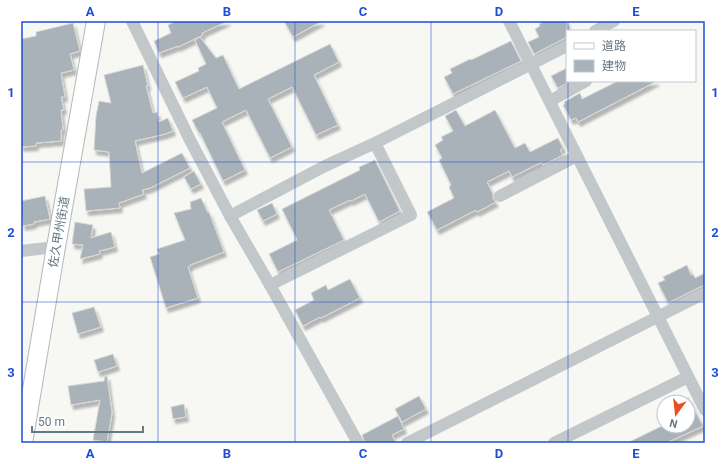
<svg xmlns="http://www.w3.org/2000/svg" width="726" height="464" font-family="Roboto,'Noto Sans JP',sans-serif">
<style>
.building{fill:#a9b2b8;stroke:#d9d9d7;filter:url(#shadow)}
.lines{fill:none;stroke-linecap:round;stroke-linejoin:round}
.secondary-casing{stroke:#b2b9bd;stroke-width:20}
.street{stroke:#c2c7ca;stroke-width:12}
.secondary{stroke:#fff;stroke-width:18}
.grid{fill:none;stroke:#1d4ed8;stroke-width:1;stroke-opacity:0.55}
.labels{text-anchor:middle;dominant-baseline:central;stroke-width:4;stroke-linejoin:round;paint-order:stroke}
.street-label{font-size:12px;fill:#657886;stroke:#fff}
.neatline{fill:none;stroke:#1d4ed8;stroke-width:1.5}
.grid-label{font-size:13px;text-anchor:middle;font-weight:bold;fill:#1d4ed8}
</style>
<defs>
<filter id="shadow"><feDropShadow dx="2.5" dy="4.5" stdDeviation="1" flood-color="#0004"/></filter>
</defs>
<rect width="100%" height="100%" fill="#f7f7f4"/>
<g class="building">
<polygon points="176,21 228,21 202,33 203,35 178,47 178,46 159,53 154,41 171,33 168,25"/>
<polygon points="284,21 322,21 293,37"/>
<polygon points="546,21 567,21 567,37 534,54 528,42 539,37 535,29 540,26 539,24"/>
<polygon points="73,23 80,51 70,54 74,70 61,73 65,97 61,97 64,110 61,110 63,130 61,130 61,141 36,143 36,146 21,147 21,39 36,36 36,32"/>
<polygon points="200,37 216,58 223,55 239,89 330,44 339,62 314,75 338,125 316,135 292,87 268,99 292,147 270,158 246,110 222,122 245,170 223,181 200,133 199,133 192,120 217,108 207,87 183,98 175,82 199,71 198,68 206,64 195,40"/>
<polygon points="511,41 521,61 453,94 444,77 452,73 450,69 470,59 471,60"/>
<polygon points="143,65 148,86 146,86 153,113 157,112 159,122 168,118 173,131 165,134 135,141 142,173 182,153 190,168 150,188 142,190 144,194 119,203 120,208 86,211 84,189 111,187 109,152 94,150 96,116 99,101 111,103 104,75"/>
<polygon points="567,68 567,81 571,81 558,88 551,76"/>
<polygon points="618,81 657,81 578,122 576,118 571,120 563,105 565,104 564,102 580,93 582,99"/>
<polygon points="456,110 465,126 495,110 515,148 525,143 530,152 558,138 563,148 560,150 563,155 543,165 542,162 512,177 509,171 487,182 493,194 493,199 496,202 477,212 476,210 437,230 427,212 454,198 449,187 451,185 439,160 442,158 435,145 443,140 441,137 453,131 445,116"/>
<polygon points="375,160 400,211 379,222 365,194 351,201 350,200 329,210 344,240 278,272 269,254 297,240 282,209 360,170 359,167"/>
<polygon points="194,171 201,184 191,189 184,177"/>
<polygon points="45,196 50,219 34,222 34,224 23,226 21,214 21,201"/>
<polygon points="201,198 208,213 209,212 224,252 190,265 191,266 188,267 198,298 166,308 150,257 159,254 157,249 185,240 174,213 191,209 190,202"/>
<polygon points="272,203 277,214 263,221 257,210"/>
<polygon points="75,222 93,225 91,238 111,232 115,247 99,251 100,254 80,259 83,245 72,244"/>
<polygon points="687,265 691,275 693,274 695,278 705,273 705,286 702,286 668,303 658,283 665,280 663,277"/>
<polygon points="350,279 360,298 321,318 320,317 303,326 295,310 314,300 311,293 326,285 328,290"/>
<polygon points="94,307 101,327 78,334 72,313"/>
<polygon points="113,354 117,366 98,372 94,360"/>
<polygon points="105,376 107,376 112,413 107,442 93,440 100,400 71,405 68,386 104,381"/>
<polygon points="419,396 426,409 402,422 395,409"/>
<polygon points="688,397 703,426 666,443 627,443 662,426 688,426"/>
<polygon points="184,404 186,417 173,419 171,407"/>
<polygon points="398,416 404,429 392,435 396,443 365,443 362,435"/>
</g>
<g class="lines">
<defs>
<polyline id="secondary" points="23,443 56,247 96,21"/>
</defs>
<use href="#secondary" class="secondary-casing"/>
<g class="street">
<polyline points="132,21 190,140 230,216 270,285 358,443"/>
<polyline points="509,21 705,410"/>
<polyline points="595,31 614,21"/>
<polyline points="550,101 586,81"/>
<polyline points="500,196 577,156"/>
<polyline points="230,216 325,166 375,143 567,46"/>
<polyline points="21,251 56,247"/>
<polyline points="270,285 411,215 375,143"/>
<polyline points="407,443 705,293"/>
<polyline points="554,443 688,377"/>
</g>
<use href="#secondary" class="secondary"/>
</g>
<path class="grid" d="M158 21V443M295 21V443M431 21V443M568 21V31M568 81V443M21 162H705M21 302H705"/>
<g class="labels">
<g class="street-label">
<text transform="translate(59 232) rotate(-80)">佐久甲州街道</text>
</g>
</g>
<rect width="726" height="464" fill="none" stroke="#ffffff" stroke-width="44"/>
<rect x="566" y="30" width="130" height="52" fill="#ffffff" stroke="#c1c9cf"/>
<rect x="574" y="43" width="20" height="6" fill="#ffffff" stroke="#c1c9cf"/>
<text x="602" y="50" font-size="12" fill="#657886">道路</text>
<rect x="574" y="60" width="20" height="12" fill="#a9b2b8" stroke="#c1c9cf"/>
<text x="602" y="70" font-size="12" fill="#657886">建物</text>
<g transform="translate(676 414) rotate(195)"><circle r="19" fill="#ffffff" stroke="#c1c9cf"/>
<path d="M0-3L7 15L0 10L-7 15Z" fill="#e94f22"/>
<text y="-6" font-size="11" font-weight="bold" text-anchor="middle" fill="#657886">N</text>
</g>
<path d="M32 426v6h111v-6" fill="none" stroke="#657886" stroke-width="2"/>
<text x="38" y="426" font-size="12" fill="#657886" stroke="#ffffff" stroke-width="3" paint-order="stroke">50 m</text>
<rect x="22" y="22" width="682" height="420" class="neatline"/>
<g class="grid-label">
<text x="90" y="16">A</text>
<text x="227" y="16">B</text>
<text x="363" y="16">C</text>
<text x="499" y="16">D</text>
<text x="636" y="16">E</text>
<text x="11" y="97">1</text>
<text x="715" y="97">1</text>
<text x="11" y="237">2</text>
<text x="715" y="237">2</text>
<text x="11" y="377">3</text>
<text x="715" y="377">3</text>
<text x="90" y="458">A</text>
<text x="227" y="458">B</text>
<text x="363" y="458">C</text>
<text x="499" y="458">D</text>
<text x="636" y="458">E</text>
</g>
</svg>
